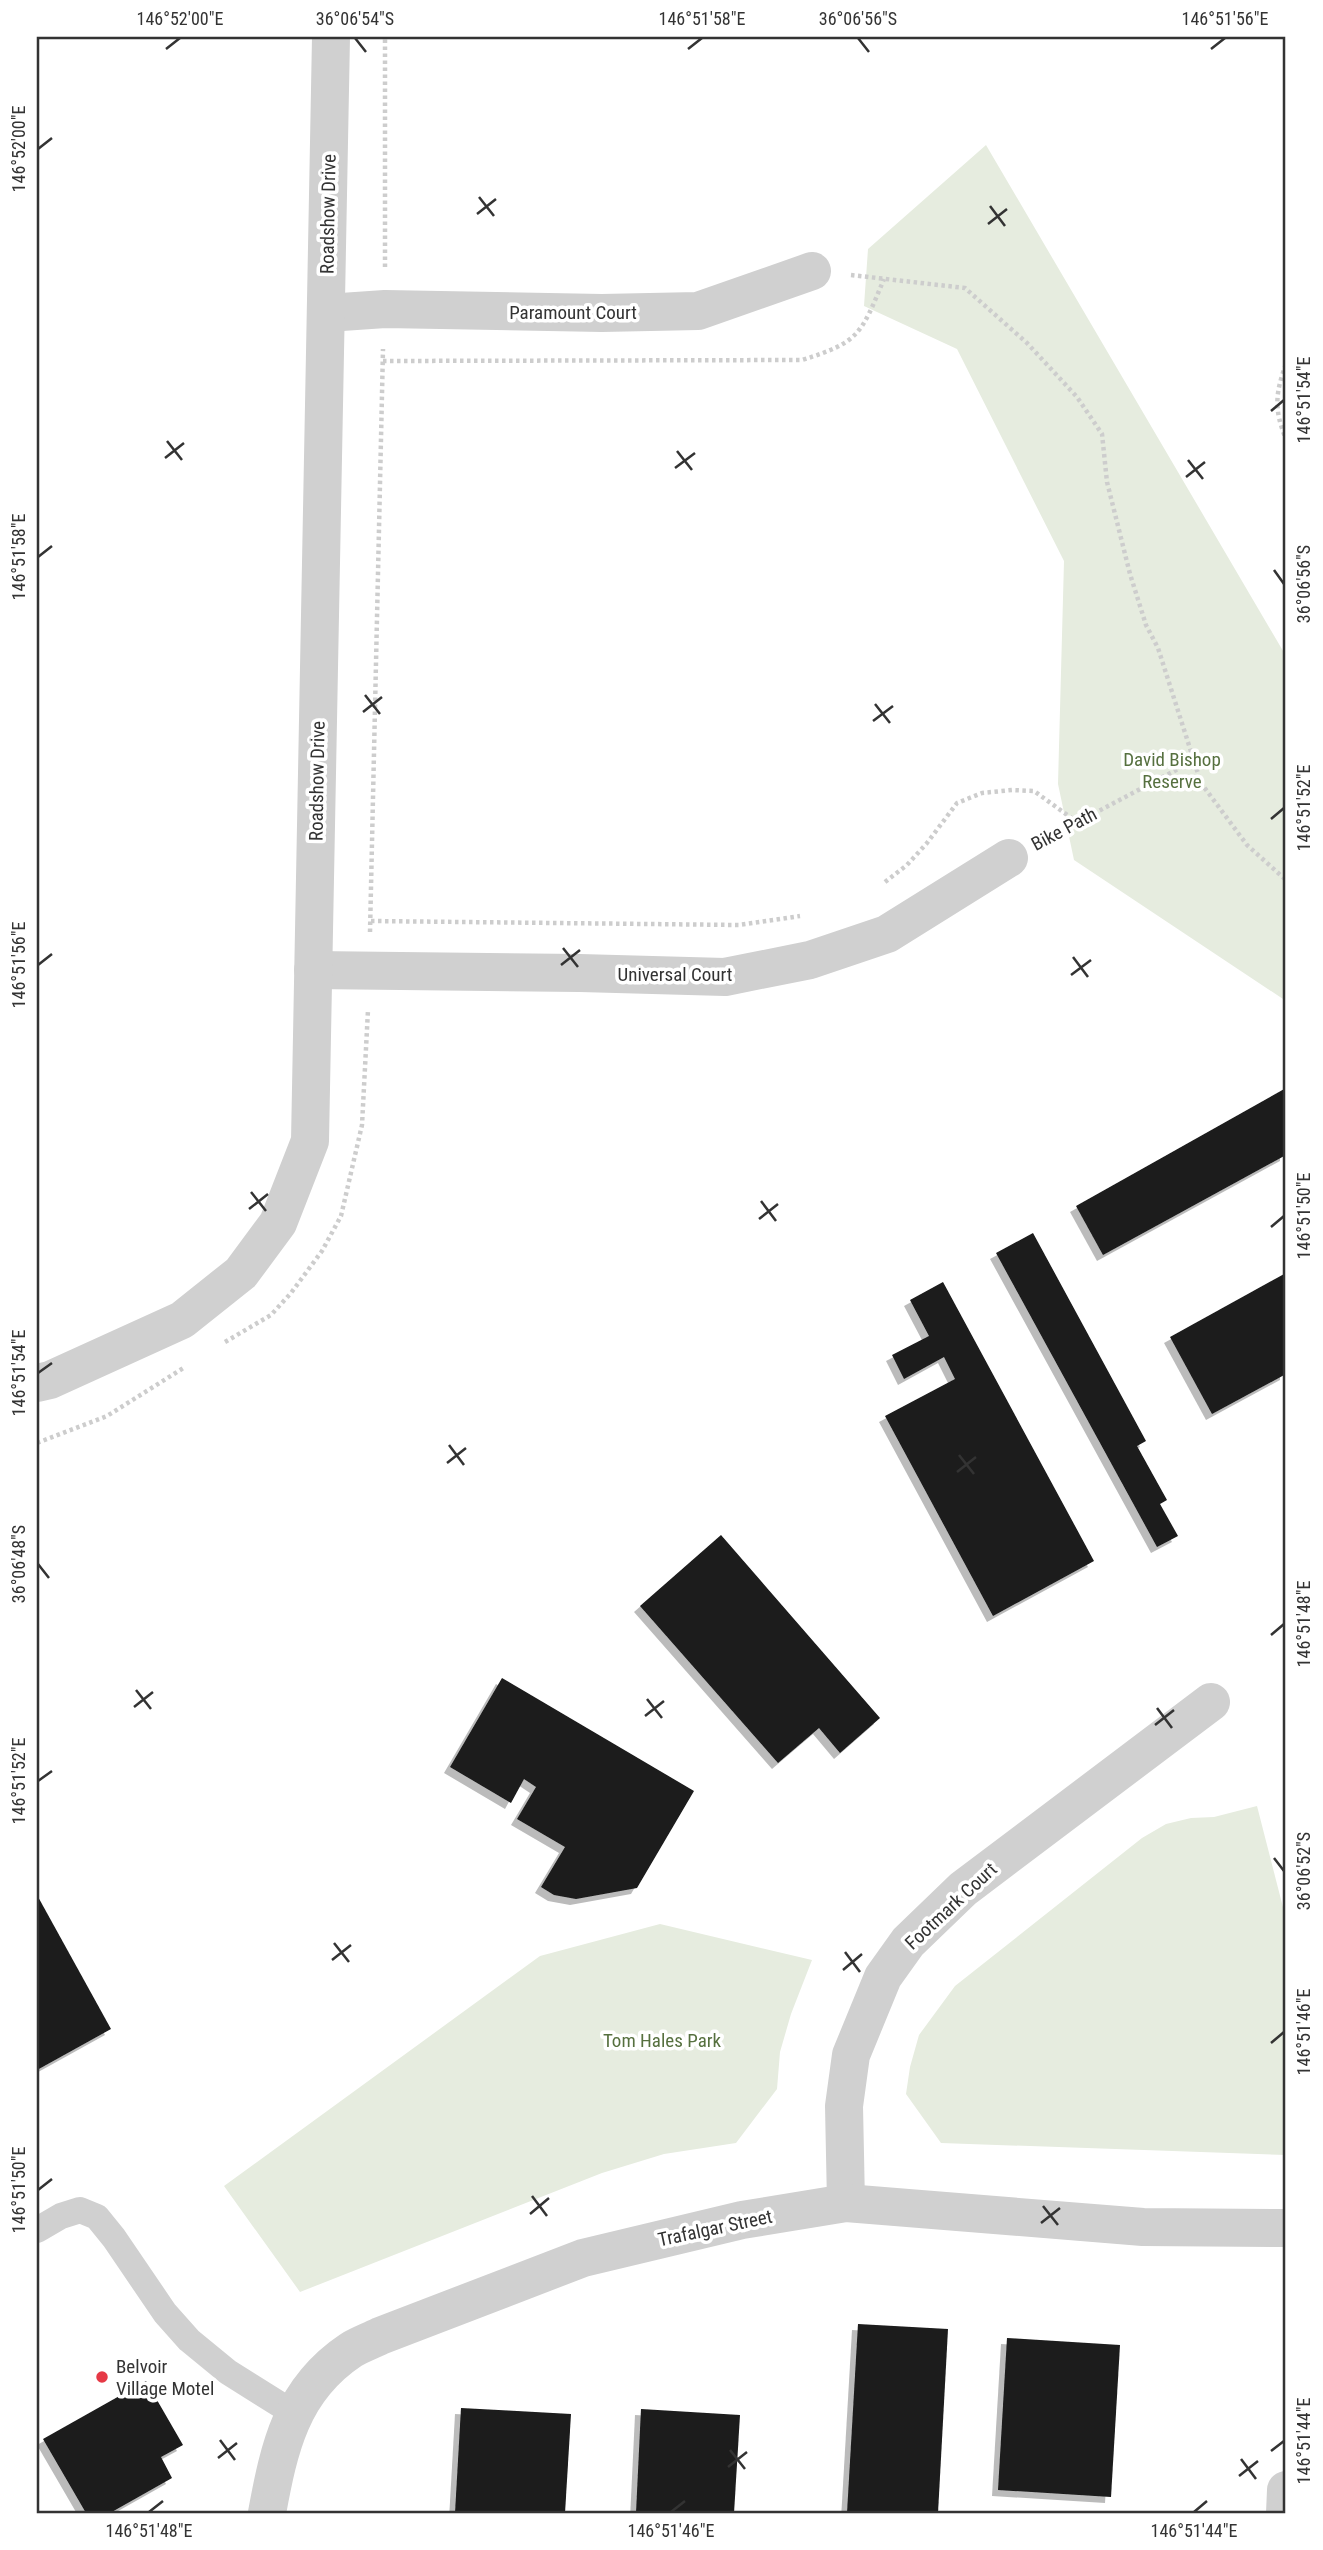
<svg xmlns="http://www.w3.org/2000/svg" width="1323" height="2550" font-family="'Roboto Condensed',sans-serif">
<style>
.green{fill:#e6ecdf}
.building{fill:#1a1a1a;filter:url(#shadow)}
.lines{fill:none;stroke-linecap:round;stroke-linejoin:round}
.path{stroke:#cdcdcd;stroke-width:4.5;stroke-dasharray:3.5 3.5;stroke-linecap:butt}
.lane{stroke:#d0d0d0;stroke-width:26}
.street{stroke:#d0d0d0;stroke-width:38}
.ticks{fill:none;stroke:#333;stroke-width:2.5}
.poi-dot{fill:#e63946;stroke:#fff;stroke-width:2.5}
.labels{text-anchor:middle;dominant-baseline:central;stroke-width:7;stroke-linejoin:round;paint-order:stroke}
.street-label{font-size:19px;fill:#333;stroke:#fff}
.park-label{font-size:19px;fill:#56703f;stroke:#fff}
.poi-label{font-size:19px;fill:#333;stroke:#fff;text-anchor:start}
.neatline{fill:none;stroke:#333;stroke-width:2.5}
.ticks-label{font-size:18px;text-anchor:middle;fill:#333}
</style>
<defs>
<filter id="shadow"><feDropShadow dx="-6" dy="6" stdDeviation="0" flood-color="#0004"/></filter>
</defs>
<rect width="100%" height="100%" fill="#fff"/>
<g class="green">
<polygon points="986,145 1286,656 1286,1001 1074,860 1058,784 1064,561 957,349 864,306 868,249"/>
<polygon points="1257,1806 1286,1919 1286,2155 941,2143 906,2094 910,2067 919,2035 955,1986 1142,1838 1166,1824 1191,1818 1214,1817"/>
<polygon points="660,1924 812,1960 791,2014 780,2052 777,2089 736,2143 664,2154 602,2173 300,2292 224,2186 540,1956"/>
</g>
<g class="building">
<polygon points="1286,1088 1286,1155 1103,1255 1076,1206"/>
<polygon points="1033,1233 1146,1441 1137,1446 1167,1500 1160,1504 1178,1536 1157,1547 996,1253"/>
<polygon points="1286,1273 1286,1374 1212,1414 1170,1337"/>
<polygon points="943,1282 1094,1561 993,1616 885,1416 955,1379 944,1357 904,1379 892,1355 929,1336 910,1300"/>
<polygon points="721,1535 880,1718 840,1753 819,1728 778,1763 640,1606"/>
<polygon points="502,1678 694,1791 637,1888 576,1899 554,1895 541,1887 565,1847 517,1819 536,1787 524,1779 511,1803 450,1767"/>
<polygon points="37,1895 111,2029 37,2070"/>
<polygon points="858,2324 948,2329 938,2513 847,2513"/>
<polygon points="1007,2338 1120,2345 1111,2497 998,2490"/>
<polygon points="146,2381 183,2445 161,2457 172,2478 110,2513 86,2513 43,2439"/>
<polygon points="461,2408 571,2414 565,2513 455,2513"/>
<polygon points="641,2409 740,2415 734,2513 636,2513"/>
</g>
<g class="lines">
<g class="path">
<polyline points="385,267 385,37"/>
<polyline points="851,275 965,288 1027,343 1077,397 1102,434 1107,482 1130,574 1146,625 1158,648 1201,783 1247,845 1286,880"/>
<path d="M383 361 802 360C860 342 861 334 884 279"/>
<path d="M1286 364C1275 394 1274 410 1286 439"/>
<polyline points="1044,840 1195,760"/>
<polyline points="885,882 907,865 927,843 957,803 982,793 1012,790 1034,791 1077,822"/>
<polyline points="371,921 739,925 800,916"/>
<polyline points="370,932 383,349"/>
<polyline points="225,1342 271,1315 291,1293 322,1251 341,1216 362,1125 368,1010"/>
<polyline points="37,1443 107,1416 185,1367"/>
</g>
<polyline class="lane" points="37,2230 61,2216 80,2210 97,2217 114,2238 165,2313 189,2340 228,2372 295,2414"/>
<g class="street">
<polyline points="327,313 385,309 602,313 698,311 812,271"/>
<polyline points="313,970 580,973 725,977 810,960 887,934 1009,858"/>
<polyline points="37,1383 50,1380 182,1320 241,1273 278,1223 310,1141 331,37"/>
<polyline points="846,2203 844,2106 851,2055 883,1977 908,1942 963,1889 1211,1702"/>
<path d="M267 2513C279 2448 291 2390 351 2350 359 2345 370 2341 380 2336L583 2258 742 2220 846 2203 1143 2227 1286 2228"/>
<polyline points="1285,2513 1286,2490"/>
</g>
</g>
<path class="ticks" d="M355 38 366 52M858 38 869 52M166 49 180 38M688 49 702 38M1211 49 1225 38M38 149 52 138M479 197 494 216M990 206 1005 226M477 214 496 199M988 224 1007 209M1271 411 1284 400M167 441 182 460M677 451 692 470M165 458 184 443M1188 460 1203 479M675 468 695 453M1186 477 1205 462M38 557 52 546M1274 570 1284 584M365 695 380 714M875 704 890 723M363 712 382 697M873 721 893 706M1271 819 1284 808M563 948 578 967M1073 957 1088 977M38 965 52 954M561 965 580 950M1071 975 1091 960M251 1192 266 1211M761 1201 776 1221M249 1209 268 1194M759 1219 778 1204M1271 1227 1284 1216M38 1373 52 1363M449 1445 464 1465M959 1455 974 1474M447 1463 466 1448M957 1472 976 1457M38 1564 49 1578M1271 1635 1284 1624M136 1690 151 1709M647 1699 662 1718M134 1707 153 1692M1157 1708 1172 1728M645 1716 664 1701M1155 1725 1174 1710M38 1781 52 1771M1274 1858 1284 1871M334 1943 349 1962M845 1952 860 1972M332 1960 351 1945M843 1970 862 1954M1271 2043 1284 2032M38 2190 52 2179M532 2196 547 2216M1043 2206 1058 2225M530 2214 549 2198M1041 2223 1060 2208M220 2440 235 2460M730 2450 745 2469M1271 2451 1284 2441M218 2458 237 2443M1241 2459 1256 2479M728 2467 747 2452M1239 2476 1258 2461M149 2512 163 2501M671 2512 685 2501M1194 2512 1207 2501"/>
<circle class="poi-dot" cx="102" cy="2377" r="7"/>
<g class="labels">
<g class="street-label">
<text transform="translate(328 214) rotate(-89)">Roadshow Drive</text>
<text x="573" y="312">Paramount Court</text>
<text transform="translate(317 781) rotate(-89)">Roadshow Drive</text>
<text transform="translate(1064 829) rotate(-28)">Bike Path</text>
<text x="675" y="974">Universal Court</text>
<text transform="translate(951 1906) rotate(-43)">Footmark Court</text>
<text transform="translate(715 2228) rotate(-12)">Trafalgar Street</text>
</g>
<g class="park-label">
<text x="1172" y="759">David Bishop<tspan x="1172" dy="22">Reserve</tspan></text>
<text x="662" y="2040">Tom Hales Park</text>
</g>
<g class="poi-label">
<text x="116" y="2366">Belvoir<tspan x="116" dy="22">Village Motel</tspan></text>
</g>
</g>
<rect width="1323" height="2550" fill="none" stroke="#ffffff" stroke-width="77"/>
<rect x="38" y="38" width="1246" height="2474" class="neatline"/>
<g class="ticks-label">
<text x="180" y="25">146°52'00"E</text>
<text x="355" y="25">36°06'54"S</text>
<text x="702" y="25">146°51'58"E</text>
<text x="858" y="25">36°06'56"S</text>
<text x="1225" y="25">146°51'56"E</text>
<text transform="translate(19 149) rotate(-90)" y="6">146°52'00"E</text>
<text transform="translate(1304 400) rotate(-90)" y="6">146°51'54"E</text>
<text transform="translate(19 557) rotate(-90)" y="6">146°51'58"E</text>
<text transform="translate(1304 584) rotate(-90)" y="6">36°06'56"S</text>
<text transform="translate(1304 808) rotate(-90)" y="6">146°51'52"E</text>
<text transform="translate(19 965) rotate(-90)" y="6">146°51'56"E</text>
<text transform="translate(1304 1216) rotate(-90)" y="6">146°51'50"E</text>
<text transform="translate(19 1373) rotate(-90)" y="6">146°51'54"E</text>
<text transform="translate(19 1564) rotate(-90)" y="6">36°06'48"S</text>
<text transform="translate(1304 1624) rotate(-90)" y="6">146°51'48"E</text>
<text transform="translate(19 1781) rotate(-90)" y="6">146°51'52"E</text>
<text transform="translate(1304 1871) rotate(-90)" y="6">36°06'52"S</text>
<text transform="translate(1304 2032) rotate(-90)" y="6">146°51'46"E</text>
<text transform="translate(19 2190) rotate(-90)" y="6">146°51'50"E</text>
<text transform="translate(1304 2441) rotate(-90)" y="6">146°51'44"E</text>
<text x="149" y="2537">146°51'48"E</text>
<text x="671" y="2537">146°51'46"E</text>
<text x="1194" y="2537">146°51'44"E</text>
</g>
</svg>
